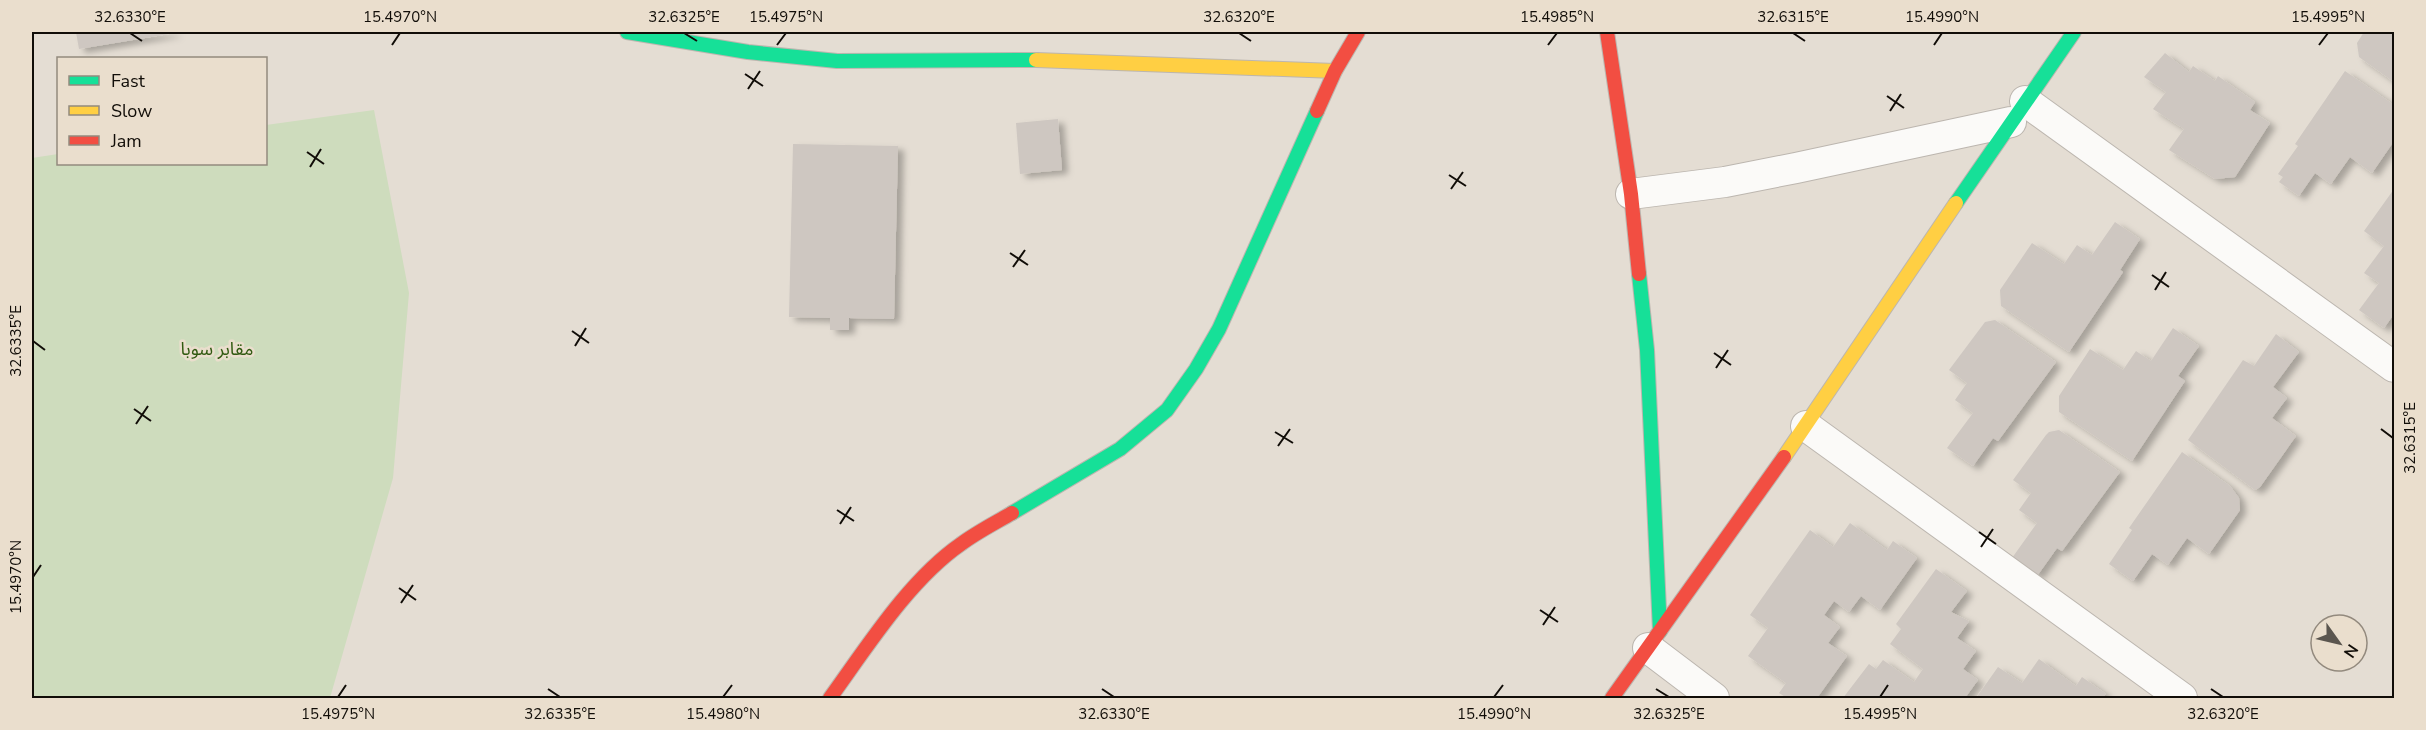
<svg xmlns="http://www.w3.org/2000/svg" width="2426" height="730" font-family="'Nunito Sans','Noto Sans Arabic',sans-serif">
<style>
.green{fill:#cedcbd}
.building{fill:#cec7c1;filter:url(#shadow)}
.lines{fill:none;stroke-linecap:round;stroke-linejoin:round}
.street-casing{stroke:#bcb6af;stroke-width:32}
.fast-casing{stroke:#bcb6af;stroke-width:16}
.slow-casing{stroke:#bcb6af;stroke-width:16}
.jam-casing{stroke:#bcb6af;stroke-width:16}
.street{stroke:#fbfaf8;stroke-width:30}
.fast{stroke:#16e098;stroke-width:14}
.slow{stroke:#ffcf43;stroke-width:14}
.jam{stroke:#f24e42;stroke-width:14}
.ticks{fill:none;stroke:#110d08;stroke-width:2}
.labels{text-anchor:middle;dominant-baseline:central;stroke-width:5;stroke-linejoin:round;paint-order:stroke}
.park-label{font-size:18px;fill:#315a11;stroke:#eadecd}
.neatline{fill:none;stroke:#110d08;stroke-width:2}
.ticks-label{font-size:15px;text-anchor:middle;fill:#110d08}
</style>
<defs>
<filter id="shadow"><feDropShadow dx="6" dy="4" stdDeviation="3" flood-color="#0004"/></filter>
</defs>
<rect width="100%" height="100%" fill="#e4ddd3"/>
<polygon class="green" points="374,110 409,293 393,478 330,698 32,698 32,158 58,154 58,164 266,164 266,125"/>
<g class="building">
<polygon points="76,32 175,32 175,33 79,49"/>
<polygon points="2364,32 2394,32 2394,82 2359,57 2357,43"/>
<polygon points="2165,53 2189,72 2193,66 2215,81 2218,76 2255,102 2250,110 2270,123 2235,177 2215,179 2169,150 2184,129 2153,109 2166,92 2144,77"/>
<polygon points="2345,71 2394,105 2394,141 2372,173 2350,157 2331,184 2315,173 2299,196 2279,182 2283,177 2278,174 2298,146 2295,144"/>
<polygon points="1058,119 1062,170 1020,174 1016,123"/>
<polygon points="793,144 898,146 894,319 849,318 849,330 830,330 830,318 789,317"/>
<polygon points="2394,189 2394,314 2384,328 2359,310 2379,283 2364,273 2384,246 2364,231"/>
<polygon points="2115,222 2140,239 2120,270 2123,272 2069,352 2001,306 2000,290 2032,243 2064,264 2077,245 2092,255"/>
<polygon points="1995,320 2056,362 1998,441 1993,438 1973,466 1947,448 1973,413 1955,400 1967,383 1949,370 1985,322"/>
<polygon points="2173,328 2199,346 2178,376 2185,381 2132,461 2059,412 2059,396 2090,349 2123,370 2136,351 2151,361"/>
<polygon points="2276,334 2299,352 2273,387 2287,398 2272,418 2296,436 2260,487 2255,490 2188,440 2243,360 2254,366"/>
<polygon points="2059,430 2120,472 2062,551 2057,548 2037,576 2012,558 2037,523 2019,510 2031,493 2013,480 2046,435 2049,432"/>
<polygon points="2182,452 2230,486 2239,498 2240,510 2209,554 2187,538 2168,565 2152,554 2133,581 2109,564 2132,530 2129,528"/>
<polygon points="1850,523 1887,550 1893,541 1917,558 1880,610 1861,596 1849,612 1834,601 1824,615 1840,627 1828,643 1847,656 1817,698 1787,698 1779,693 1786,683 1748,656 1768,628 1750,615 1810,530 1833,547"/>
<polygon points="1936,569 1967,591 1951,612 1969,621 1957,638 1976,651 1963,669 1978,680 1965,698 1843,698 1869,664 1876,669 1883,660 1914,682 1923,669 1890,644 1901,629 1896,624"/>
<polygon points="2039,659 2076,686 2082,677 2106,694 2102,698 1976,698 1998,667 2022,683"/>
</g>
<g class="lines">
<defs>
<g id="street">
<polyline points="2025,101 2394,367"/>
<polyline points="1631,194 1725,182 1796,168 2011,122"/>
<polyline points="1806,426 2182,698"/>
<polyline points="1648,648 1714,698"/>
</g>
<g id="fast">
<polyline points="627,32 748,52 837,61 1036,60"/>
<polyline points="1956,203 2074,32"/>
<polyline points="1639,274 1647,350 1660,631"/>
<polyline points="1012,513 1120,449 1167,410 1196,369 1219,329 1317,111"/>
</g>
<g id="slow">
<polyline points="1036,60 1335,71"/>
<polyline points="1784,457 1956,203"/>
</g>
<g id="jam">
<polyline points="1607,32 1631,194 1639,274"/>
<polyline points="1317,111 1335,71 1358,32"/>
<path d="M830 698C867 647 909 580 961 544 977 532 995 523 1012 513"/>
<polyline points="1612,698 1784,457"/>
</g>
</defs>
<use href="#street" class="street-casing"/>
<use href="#fast" class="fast-casing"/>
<use href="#slow" class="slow-casing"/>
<use href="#jam" class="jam-casing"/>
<use href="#street" class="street"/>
<use href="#fast" class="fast"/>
<use href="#slow" class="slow"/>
<use href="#jam" class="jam"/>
</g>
<path class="ticks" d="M130 33 142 41M684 33 697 41M1239 33 1251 41M1793 33 1805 41M392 45 400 33M777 45 786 33M1548 45 1557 33M1934 45 1942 33M2319 45 2328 33M745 74 763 86M748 89 760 71M1887 96 1904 108M1890 111 1901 94M307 152 324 164M310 167 321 149M1449 175 1466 186M1451 189 1463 172M1010 253 1028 265M1013 267 1025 250M2152 275 2169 287M2155 290 2166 272M572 331 589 343M33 341 45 350M575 346 586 328M1714 353 1731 365M1716 368 1728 350M134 409 151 421M136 424 148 406M2381 429 2393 438M1275 432 1293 443M1278 446 1290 429M837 510 854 521M840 524 851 507M1979 532 1996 544M1981 547 1993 529M33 577 41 565M399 588 416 600M401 603 413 585M1540 610 1558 622M1543 625 1555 607M548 689 560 697M1102 689 1114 697M1656 689 1669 697M2211 689 2223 697M338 697 346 685M723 697 732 685M1494 697 1503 685M1880 697 1888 685"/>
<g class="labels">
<g class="park-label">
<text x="217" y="349">مقابر سوبا</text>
</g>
</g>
<rect width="2426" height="730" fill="none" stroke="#eadecd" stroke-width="66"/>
<rect x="57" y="57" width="210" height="108" fill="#eadecd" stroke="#938a7e" stroke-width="1.5"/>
<rect x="69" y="76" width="30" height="9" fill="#16e098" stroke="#938a7e" stroke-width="1.5"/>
<text x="111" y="87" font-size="18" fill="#110d08">Fast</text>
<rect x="69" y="106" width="30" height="9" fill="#ffcf43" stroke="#938a7e" stroke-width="1.5"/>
<text x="111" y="117" font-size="18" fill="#110d08">Slow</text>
<rect x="69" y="136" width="30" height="9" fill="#f24e42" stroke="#938a7e" stroke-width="1.5"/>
<text x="111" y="147" font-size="18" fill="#110d08">Jam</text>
<g transform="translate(2339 643) rotate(124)"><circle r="28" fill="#eadecd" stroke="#938a7e" stroke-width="1.5"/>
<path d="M0-4.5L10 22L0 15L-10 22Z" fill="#5b564f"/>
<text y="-9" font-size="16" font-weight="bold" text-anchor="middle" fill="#110d08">N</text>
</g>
<rect x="33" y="33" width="2360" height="664" class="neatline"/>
<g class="ticks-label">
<text x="130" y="22">32.6330°E</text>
<text x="400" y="22">15.4970°N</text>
<text x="684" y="22">32.6325°E</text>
<text x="786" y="22">15.4975°N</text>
<text x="1239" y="22">32.6320°E</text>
<text x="1557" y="22">15.4985°N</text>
<text x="1793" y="22">32.6315°E</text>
<text x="1942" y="22">15.4990°N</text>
<text x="2328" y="22">15.4995°N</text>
<text transform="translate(16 341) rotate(-90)" y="5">32.6335°E</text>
<text transform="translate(2410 438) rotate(-90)" y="5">32.6315°E</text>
<text transform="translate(16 577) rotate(-90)" y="5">15.4970°N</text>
<text x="338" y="719">15.4975°N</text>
<text x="560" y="719">32.6335°E</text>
<text x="723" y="719">15.4980°N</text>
<text x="1114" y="719">32.6330°E</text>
<text x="1494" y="719">15.4990°N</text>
<text x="1669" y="719">32.6325°E</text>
<text x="1880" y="719">15.4995°N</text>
<text x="2223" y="719">32.6320°E</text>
</g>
</svg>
